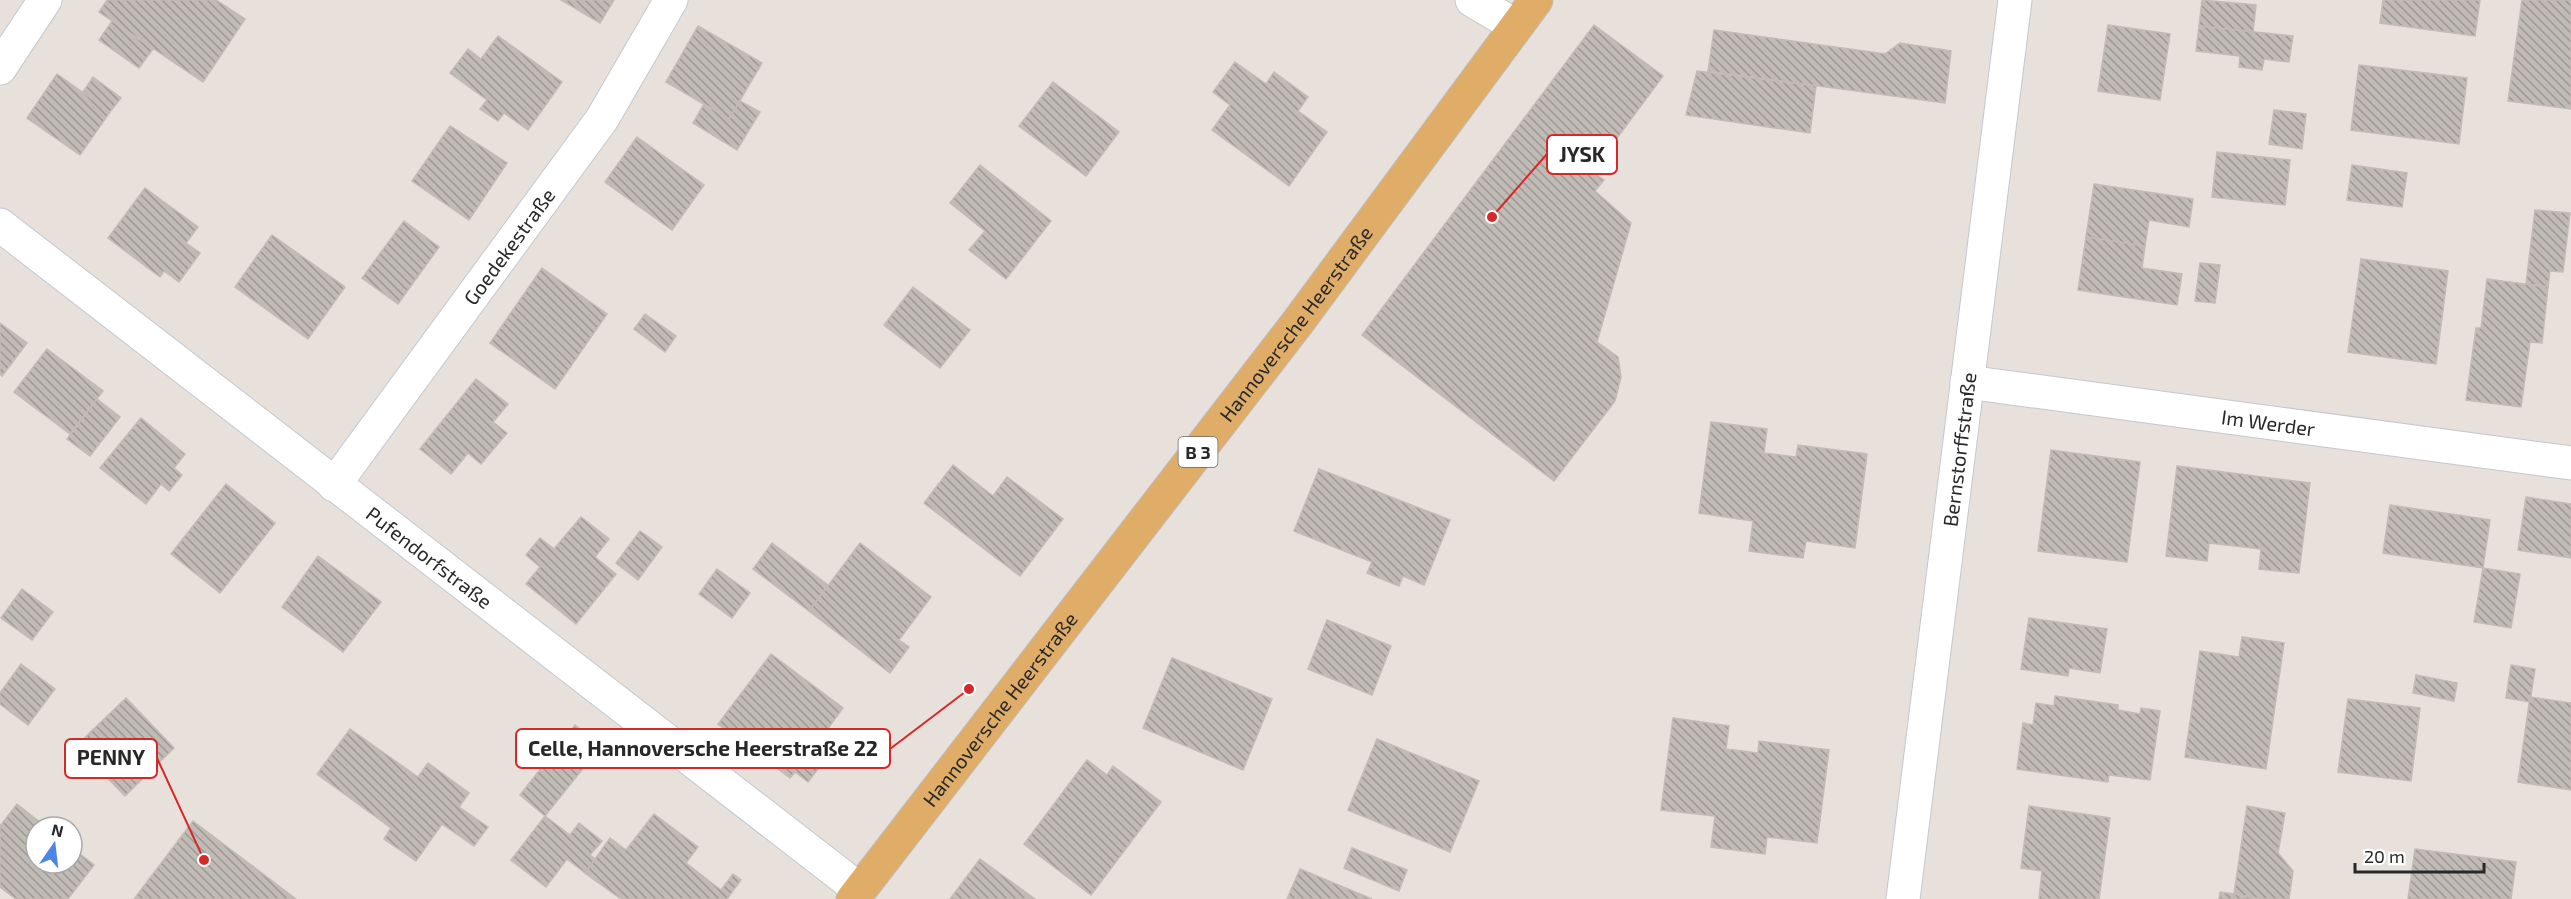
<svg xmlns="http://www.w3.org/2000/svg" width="2571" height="899" font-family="'Exo 2',sans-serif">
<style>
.building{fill:url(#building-back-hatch);stroke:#c3bbb5;stroke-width:1.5}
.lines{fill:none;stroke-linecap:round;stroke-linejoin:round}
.minor-casing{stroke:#c3c8d0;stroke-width:35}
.major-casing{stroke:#bebebe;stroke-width:35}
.minor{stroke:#fff;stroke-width:33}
.major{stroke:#e0ad68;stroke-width:33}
.labels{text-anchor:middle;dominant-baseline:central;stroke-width:4.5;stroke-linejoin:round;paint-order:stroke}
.shield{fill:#fff;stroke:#686868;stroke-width:1.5}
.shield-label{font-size:18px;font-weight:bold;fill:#282828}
.street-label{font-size:20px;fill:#282828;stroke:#fff}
.leader{fill:none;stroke:#d62828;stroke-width:2}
.callout-dot{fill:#d62828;stroke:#fff;stroke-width:2}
.callout{fill:#fff;stroke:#d62828;stroke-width:2}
.callout-label{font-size:21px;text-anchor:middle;font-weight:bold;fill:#282828}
</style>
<defs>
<pattern id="building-back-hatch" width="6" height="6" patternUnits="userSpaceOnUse" patternTransform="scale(1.5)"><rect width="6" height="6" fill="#c1bbb6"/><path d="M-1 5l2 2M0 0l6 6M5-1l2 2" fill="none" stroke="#9d9894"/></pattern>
</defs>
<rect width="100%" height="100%" fill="#e8e0db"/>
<g class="building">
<polygon points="107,0 216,0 245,19 203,82 99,12"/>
<polygon points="561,0 614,0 600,23"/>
<polygon points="2202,0 2256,5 2253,32 2199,26"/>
<polygon points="2383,0 2480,0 2475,36 2380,23"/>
<polygon points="2522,0 2571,0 2571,109 2508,101"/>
<polygon points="112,21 153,49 139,68 99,40"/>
<polygon points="1594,25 1663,76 1592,172 1604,180 1595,191 1631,223 1597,342 1618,357 1621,377 1615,401 1554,481 1362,335"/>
<polygon points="2108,25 2170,34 2160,100 2098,91"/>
<polygon points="698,26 762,63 729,119 666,82"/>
<polygon points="2199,26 2293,36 2289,62 2264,59 2262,70 2239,67 2240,56 2196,51"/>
<polygon points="1714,30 1885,54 1900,43 1951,51 1945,103 1708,71"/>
<polygon points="498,36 562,82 528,130 504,113 498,121 480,109 487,100 450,73 468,49 481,59"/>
<polygon points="1235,62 1266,84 1274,72 1308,97 1298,111 1327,132 1289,186 1212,130 1230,105 1213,92"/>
<polygon points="2359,65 2467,78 2459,144 2351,130"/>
<polygon points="1697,71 1816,86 1810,133 1686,115"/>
<polygon points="57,74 110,112 80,155 27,118"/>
<polygon points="93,77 121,98 110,112 83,92"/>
<polygon points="1053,82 1119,132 1086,176 1019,126"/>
<polygon points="740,101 760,112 737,150 693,123 704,104 729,119"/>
<polygon points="2274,110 2306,114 2302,149 2269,144"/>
<polygon points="450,126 507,163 469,220 412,181"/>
<polygon points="637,137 704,185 672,230 605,182"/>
<polygon points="2217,152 2290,160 2285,205 2212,197"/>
<polygon points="980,165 1051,221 1006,279 969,250 985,231 950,203"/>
<polygon points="2352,165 2407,173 2402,207 2347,200"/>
<polygon points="2094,184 2193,199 2189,227 2149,220 2145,246 2086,237"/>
<polygon points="145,188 198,227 186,243 200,253 179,282 164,271 160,277 108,238"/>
<polygon points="2535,210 2570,213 2563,272 2550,271 2548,287 2526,284"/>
<polygon points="404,221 439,247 398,304 362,278"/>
<polygon points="272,235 345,287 308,339 235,287"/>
<polygon points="2086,237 2145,246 2142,268 2182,274 2177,305 2078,290"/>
<polygon points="2361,259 2448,271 2436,364 2348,352"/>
<polygon points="2200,263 2220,265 2215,303 2195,301"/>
<polygon points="542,268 607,314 555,389 490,343"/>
<polygon points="2487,279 2548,287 2542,343 2530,342 2521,407 2466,400 2476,328 2481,328"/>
<polygon points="913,287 970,330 940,368 884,325"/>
<polygon points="645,314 676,336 665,352 634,329"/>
<polygon points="0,323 27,343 2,376 0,374"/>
<polygon points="47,349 103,391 70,434 14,392"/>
<polygon points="476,379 508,404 493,422 507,433 481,464 468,453 451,474 420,449"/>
<polygon points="97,399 120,417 90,456 67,439"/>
<polygon points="141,418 185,454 174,468 182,475 169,491 161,484 146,504 100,468"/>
<polygon points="1711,422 1767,429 1764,453 1796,457 1798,445 1867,454 1855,548 1806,541 1803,558 1749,551 1753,521 1699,513"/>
<polygon points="2051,450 2140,462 2127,562 2038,551"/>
<polygon points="953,465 993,496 1007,477 1063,519 1020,576 924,503"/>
<polygon points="2177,466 2310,483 2299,573 2259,569 2261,549 2209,543 2207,561 2166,556"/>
<polygon points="1319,469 1450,520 1424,585 1403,576 1399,586 1367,573 1372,562 1294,531"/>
<polygon points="226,484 275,523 220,593 171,554"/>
<polygon points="2526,497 2571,504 2571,558 2518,550"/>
<polygon points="2390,505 2490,520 2483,568 2383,553"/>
<polygon points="581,517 609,539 595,557 616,574 576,624 526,584 540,567 526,555 540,538 554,549"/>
<polygon points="640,531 662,547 638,580 616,563"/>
<polygon points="772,543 828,585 809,611 753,569"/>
<polygon points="860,543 931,597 899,640 909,647 890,673 809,611"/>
<polygon points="318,556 381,602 343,652 282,607"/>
<polygon points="2483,568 2520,574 2511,628 2474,622"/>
<polygon points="717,569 750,593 732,618 699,594"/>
<polygon points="22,589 53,612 32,640 1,618"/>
<polygon points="2029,618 2107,629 2100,673 2069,668 2068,676 2021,669"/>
<polygon points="1327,620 1391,646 1372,695 1308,669"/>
<polygon points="2242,637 2284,643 2266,769 2185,757 2200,651 2239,657"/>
<polygon points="771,654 843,708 812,750 825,760 808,782 795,772 790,778 718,724"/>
<polygon points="1172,658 1272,699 1243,770 1143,728"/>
<polygon points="21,664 55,689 28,725 0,704 0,693"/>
<polygon points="2511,665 2535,669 2530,702 2506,698"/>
<polygon points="2416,675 2457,683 2454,701 2413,693"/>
<polygon points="2055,696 2118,705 2118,710 2140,714 2141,708 2160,711 2150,780 2109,775 2108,782 2017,769 2023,723 2033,725 2036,703 2054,706"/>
<polygon points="2530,697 2571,703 2571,790 2518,782"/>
<polygon points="126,698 174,748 125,796 76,746"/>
<polygon points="2348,699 2420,708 2411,781 2338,772"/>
<polygon points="1673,718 1729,726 1726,749 1758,753 1759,741 1829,750 1817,843 1767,837 1765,854 1711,847 1715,816 1661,810"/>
<polygon points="575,725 601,746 545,816 520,795"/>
<polygon points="350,729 418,777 428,763 469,793 459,807 488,827 474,846 442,824 416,861 384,839 391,828 317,774"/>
<polygon points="1377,739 1479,781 1450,852 1348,810"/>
<polygon points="1087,760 1107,775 1113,766 1161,802 1091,895 1024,844"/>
<polygon points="17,804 46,827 36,827 36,863 72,863 72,848 94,865 68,899 16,899 0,887 0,826"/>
<polygon points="2029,806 2110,818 2099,899 2039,899 2042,871 2021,868"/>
<polygon points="2247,806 2285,813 2278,853 2293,871 2289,899 2261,899 2234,894"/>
<polygon points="654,814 698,847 686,863 721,890 733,874 741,880 727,899 621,899 585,873 610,838 626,850"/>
<polygon points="545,816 570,835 579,823 602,841 590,855 595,859 585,873 567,859 546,887 511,860"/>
<polygon points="193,821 296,899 134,899"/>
<polygon points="1352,848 1407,870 1399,891 1344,868"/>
<polygon points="2415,849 2516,862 2511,899 2408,899"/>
<polygon points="980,859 1035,899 950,899"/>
<polygon points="1300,869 1372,899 1287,899"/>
<polygon points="2220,892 2234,894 2261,899 2219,899"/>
</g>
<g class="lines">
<defs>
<g id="minor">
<polyline points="1472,0 1516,26"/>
<polyline points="0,68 45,0"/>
<path id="s1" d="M0 225 860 890"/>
<path id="s2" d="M1967 382 2571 463"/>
<path id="s3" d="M334 485 602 119 671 0"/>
<path id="s4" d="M1903 899 2015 0"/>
</g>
<g id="major">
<path id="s5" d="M853 899 1298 322 1536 0"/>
</g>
</defs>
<use href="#minor" class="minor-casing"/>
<use href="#major" class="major-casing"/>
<use href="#minor" class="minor"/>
<use href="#major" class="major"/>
</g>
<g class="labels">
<rect class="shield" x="1178.5" y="437" width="39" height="30" rx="4.5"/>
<g class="shield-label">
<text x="1198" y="452">B 3</text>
</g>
<g class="street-label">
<text stroke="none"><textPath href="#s3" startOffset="296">Goedekestraße</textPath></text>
<text stroke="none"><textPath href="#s5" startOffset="726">Hannoversche Heerstraße</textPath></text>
<text stroke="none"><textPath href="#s2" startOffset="304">Im Werder</textPath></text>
<text stroke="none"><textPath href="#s4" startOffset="453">Bernstorffstraße</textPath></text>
<text stroke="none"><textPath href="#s1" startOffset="543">Pufendorfstraße</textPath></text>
<text stroke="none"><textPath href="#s5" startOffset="240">Hannoversche Heerstraße</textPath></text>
</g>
</g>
<path class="leader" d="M1492 217L1547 154M969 689L890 749M204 860L157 758"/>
<g class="callout-dot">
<circle cx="1492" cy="217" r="6"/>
<circle cx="969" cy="689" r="6"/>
<circle cx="204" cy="860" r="6"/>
</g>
<g class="callout">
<rect x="1547" y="135" width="70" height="39" rx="6"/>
<rect x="516" y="729" width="374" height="39" rx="6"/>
<rect x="65" y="739" width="92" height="39" rx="6"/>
</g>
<g class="callout-label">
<text x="1582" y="162">JYSK</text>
<text x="703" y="756">Celle, Hannoversche Heerstraße 22</text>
<text x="111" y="765">PENNY</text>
</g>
<g transform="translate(54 845) rotate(14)"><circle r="28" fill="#ffffff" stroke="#a9a9a9" stroke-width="1.5"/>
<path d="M0-4.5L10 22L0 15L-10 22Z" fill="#4b85e5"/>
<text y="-9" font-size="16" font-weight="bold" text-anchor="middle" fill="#282828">N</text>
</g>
<path d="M2355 863v9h129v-9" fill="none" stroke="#282828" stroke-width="3"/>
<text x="2364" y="863" font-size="18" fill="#282828" stroke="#ffffff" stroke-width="4.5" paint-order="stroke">20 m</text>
</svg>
